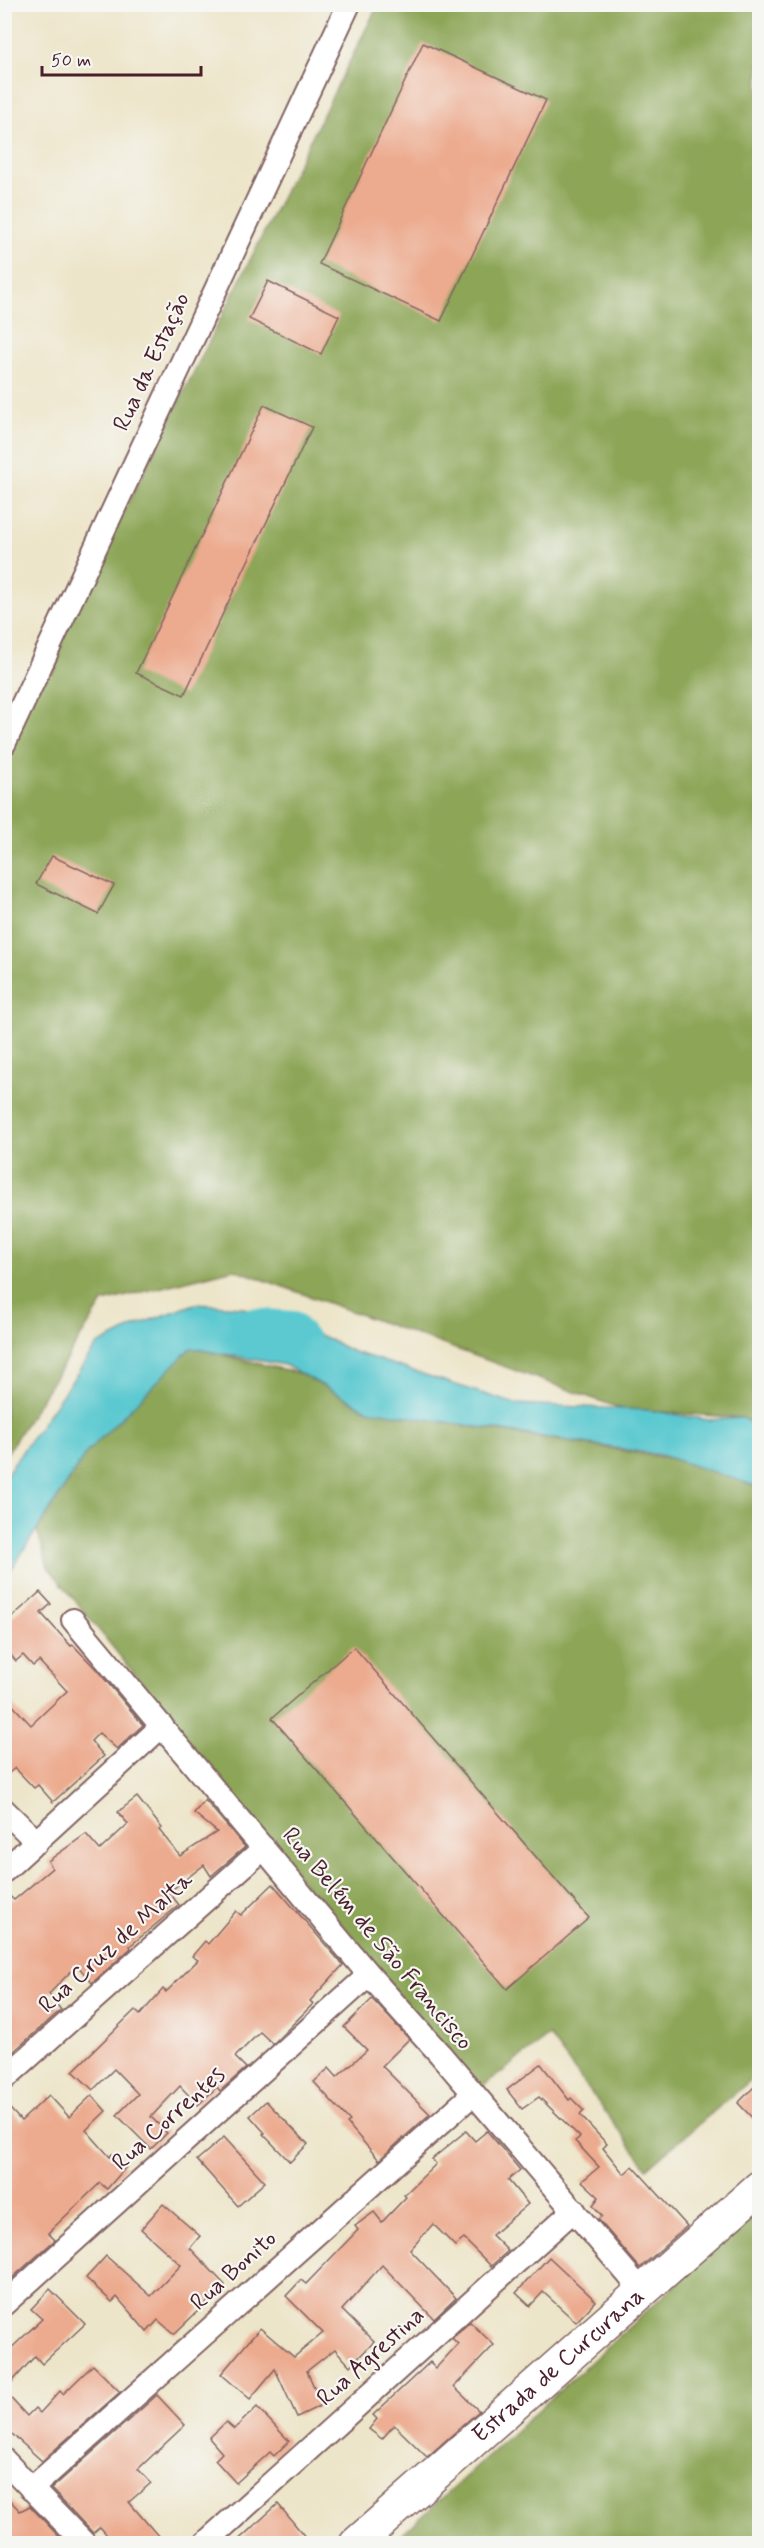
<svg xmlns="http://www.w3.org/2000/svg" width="764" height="2548" font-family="Mynerve,sans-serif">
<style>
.forest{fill:#8ca557;stroke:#6b6241;stroke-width:1.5}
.water{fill:#5cc9d0;stroke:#53747e;stroke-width:1.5}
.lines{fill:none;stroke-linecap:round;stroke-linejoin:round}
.canal{stroke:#5cc9d0;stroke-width:22}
.building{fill:#ecaa8e}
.street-casing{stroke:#836462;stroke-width:26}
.primary-casing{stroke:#836462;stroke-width:36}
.street{stroke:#fff;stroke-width:22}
.primary{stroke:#fff;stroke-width:33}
.labels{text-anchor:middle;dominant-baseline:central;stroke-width:4.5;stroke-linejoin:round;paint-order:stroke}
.street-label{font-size:24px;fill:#4a1f2b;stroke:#f6f6f2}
</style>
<rect width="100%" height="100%" fill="#f6f6f2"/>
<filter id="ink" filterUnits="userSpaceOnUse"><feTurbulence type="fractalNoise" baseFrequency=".0167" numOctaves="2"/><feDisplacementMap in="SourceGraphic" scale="12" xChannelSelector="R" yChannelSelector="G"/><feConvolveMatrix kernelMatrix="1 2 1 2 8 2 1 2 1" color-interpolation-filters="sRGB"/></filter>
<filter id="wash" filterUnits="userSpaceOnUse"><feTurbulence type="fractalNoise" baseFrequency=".008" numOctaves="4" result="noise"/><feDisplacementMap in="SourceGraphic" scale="24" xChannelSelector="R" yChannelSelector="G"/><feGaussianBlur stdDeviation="1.35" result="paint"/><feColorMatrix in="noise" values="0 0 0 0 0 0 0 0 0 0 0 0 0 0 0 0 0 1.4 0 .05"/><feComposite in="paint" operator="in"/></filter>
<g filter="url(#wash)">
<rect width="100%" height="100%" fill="#ede5c9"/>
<g class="forest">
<polygon points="378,5 759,5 759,1428 743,1418 622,1409 234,1269 103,1302 5,1456 5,748"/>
<polygon points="191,1347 302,1374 368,1410 674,1459 759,1487 759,2073 647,2168 549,2036 473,2094 48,1567 37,1530 87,1452"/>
<polygon points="759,2208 759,2543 393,2543"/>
</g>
<polygon class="water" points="195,1304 241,1307 324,1337 351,1351 515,1404 647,1410 709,1420 743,1418 759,1429 759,1487 661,1455 368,1410 285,1365 191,1348 87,1452 5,1579 5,1476 97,1345 140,1324"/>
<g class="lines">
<polyline class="canal" points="251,1319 294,1322 318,1351"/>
</g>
<g id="blocks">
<g class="building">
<polygon points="423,43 546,100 441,321 319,264"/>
<polygon points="268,281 339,316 321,354 249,319"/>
<polygon points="264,405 312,427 184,695 136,673"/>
<polygon points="52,856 114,885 98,914 36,884"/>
<polygon points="40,1592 51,1604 41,1613 71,1646 73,1645 97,1670 143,1725 117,1749 99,1733 91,1741 104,1756 53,1802 38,1785 34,1788 15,1768 4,1777 4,1696 31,1725 67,1691 39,1661 33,1666 23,1655 16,1661 4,1648 4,1624"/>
<polygon points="354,1647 589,1918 507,1989 272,1718"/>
<polygon points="137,1797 162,1828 159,1830 180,1856 217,1832 194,1813 205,1800 245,1847 211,1876 204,1865 169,1892 179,1905 130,1946 131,1948 92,1983 77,1965 49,1994 61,2010 4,2060 4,1891 14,1900 52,1868 48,1861 86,1834 100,1850 128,1824 118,1812"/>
<polygon points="273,1884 343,1965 310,2001 313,2004 273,2044 260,2032 235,2057 246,2068 220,2091 217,2087 198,2105 180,2086 151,2117 167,2133 151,2149 117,2115 138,2094 114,2069 93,2090 73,2071 135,2010 140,2015 163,1989 166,1992 198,1960 192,1956 205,1941 208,1944 236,1911 241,1915"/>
<polygon points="372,1999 409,2039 382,2066 430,2114 379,2160 347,2123 350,2121 314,2082 329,2068 337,2077 367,2050 344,2027"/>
<polygon points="541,2064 569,2100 571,2098 584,2111 580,2115 607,2144 603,2148 624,2174 633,2166 687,2226 640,2268 598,2219 602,2216 593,2205 599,2197 582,2181 599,2167 575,2141 580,2137 539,2097 522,2109 507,2090"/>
<polygon points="759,2082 759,2125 738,2103"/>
<polygon points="49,2095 69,2117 92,2095 106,2111 86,2130 110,2157 112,2154 126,2167 107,2189 100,2183 48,2233 55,2240 4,2285 4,2102 21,2121"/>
<polygon points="266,2101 308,2144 290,2162 263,2134 265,2133 250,2116"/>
<polygon points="466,2131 475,2141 487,2131 520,2170 508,2180 528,2204 492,2235 508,2251 491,2266 464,2239 455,2246 433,2224 410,2250 456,2298 434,2319 382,2265 342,2310 374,2342 350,2366 335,2349 307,2371 322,2405 297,2417 275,2369 250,2399 221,2374 260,2328 294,2357 323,2333 286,2296 301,2280 306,2284 358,2230 355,2226 374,2212 382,2222 406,2197 404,2195 436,2164 432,2159"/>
<polygon points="224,2137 265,2182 238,2206 197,2160"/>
<polygon points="163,2204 200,2236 190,2248 225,2285 174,2334 158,2320 147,2332 117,2297 112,2302 86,2278 106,2256 151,2296 181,2265 141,2229"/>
<polygon points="549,2257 596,2301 576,2322 543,2292 530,2306 516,2293"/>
<polygon points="50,2289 85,2324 42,2364 35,2356 4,2391 4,2355 42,2319 31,2309"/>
<polygon points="470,2322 494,2345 454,2387 479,2411 427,2457 394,2425 382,2439 369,2429 377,2419 373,2415 430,2362 436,2368 458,2344 452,2338"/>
<polygon points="93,2365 120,2392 42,2461 4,2427 4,2391 27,2416 35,2408 40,2413 60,2391 63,2394"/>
<polygon points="157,2395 185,2425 138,2469 151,2483 129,2502 165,2544 115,2544 100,2527 93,2533 51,2489"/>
<polygon points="257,2407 289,2441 274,2456 270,2452 236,2483 215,2460 222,2453 209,2438 226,2422 234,2429"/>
<polygon points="4,2494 20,2511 30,2506 66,2544 10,2544 4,2537"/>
<polygon points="278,2504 311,2544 234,2544"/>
</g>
</g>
</g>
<g filter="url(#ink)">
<use href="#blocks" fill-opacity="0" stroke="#836462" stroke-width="1.5"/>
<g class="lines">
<defs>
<g id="street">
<polyline points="4,744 349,4"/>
<polyline points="73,1620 369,1975 440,2054 642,2291"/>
<polyline points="4,1810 37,1842"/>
<polyline points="4,1871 162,1726"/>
<polyline points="4,2079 264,1848"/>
<polyline points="4,2304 369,1975"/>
<polyline points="4,2460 85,2544"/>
<polyline points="31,2489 473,2094"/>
<polyline points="204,2544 574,2210"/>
</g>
<g id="primary">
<path id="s1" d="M356 2544 760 2187"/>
</g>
</defs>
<use href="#street" class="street-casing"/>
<use href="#primary" class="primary-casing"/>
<use href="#street" class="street"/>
<use href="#primary" class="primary"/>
</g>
</g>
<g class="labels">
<g class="street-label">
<text transform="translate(152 362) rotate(-65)">Rua da Estação</text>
<text transform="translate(377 1939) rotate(50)">Rua Belém de São Francisco</text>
<text transform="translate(116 1943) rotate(-42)">Rua Cruz de Malta</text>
<text transform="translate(169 2119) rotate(-42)">Rua Correntes</text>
<text transform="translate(234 2271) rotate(-42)">Rua Bonito</text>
<text transform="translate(371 2357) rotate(-42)">Rua Agrestina</text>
<text stroke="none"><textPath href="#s1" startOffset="270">Estrada de Curcurana</textPath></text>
</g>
</g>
<rect width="764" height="2548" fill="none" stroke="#f6f6f2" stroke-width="24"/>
<path d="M42 66v9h159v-9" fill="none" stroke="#4a1f2b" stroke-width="3"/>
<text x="51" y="66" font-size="18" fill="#4a1f2b" stroke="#f6f6f2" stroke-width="4.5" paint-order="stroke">50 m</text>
</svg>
